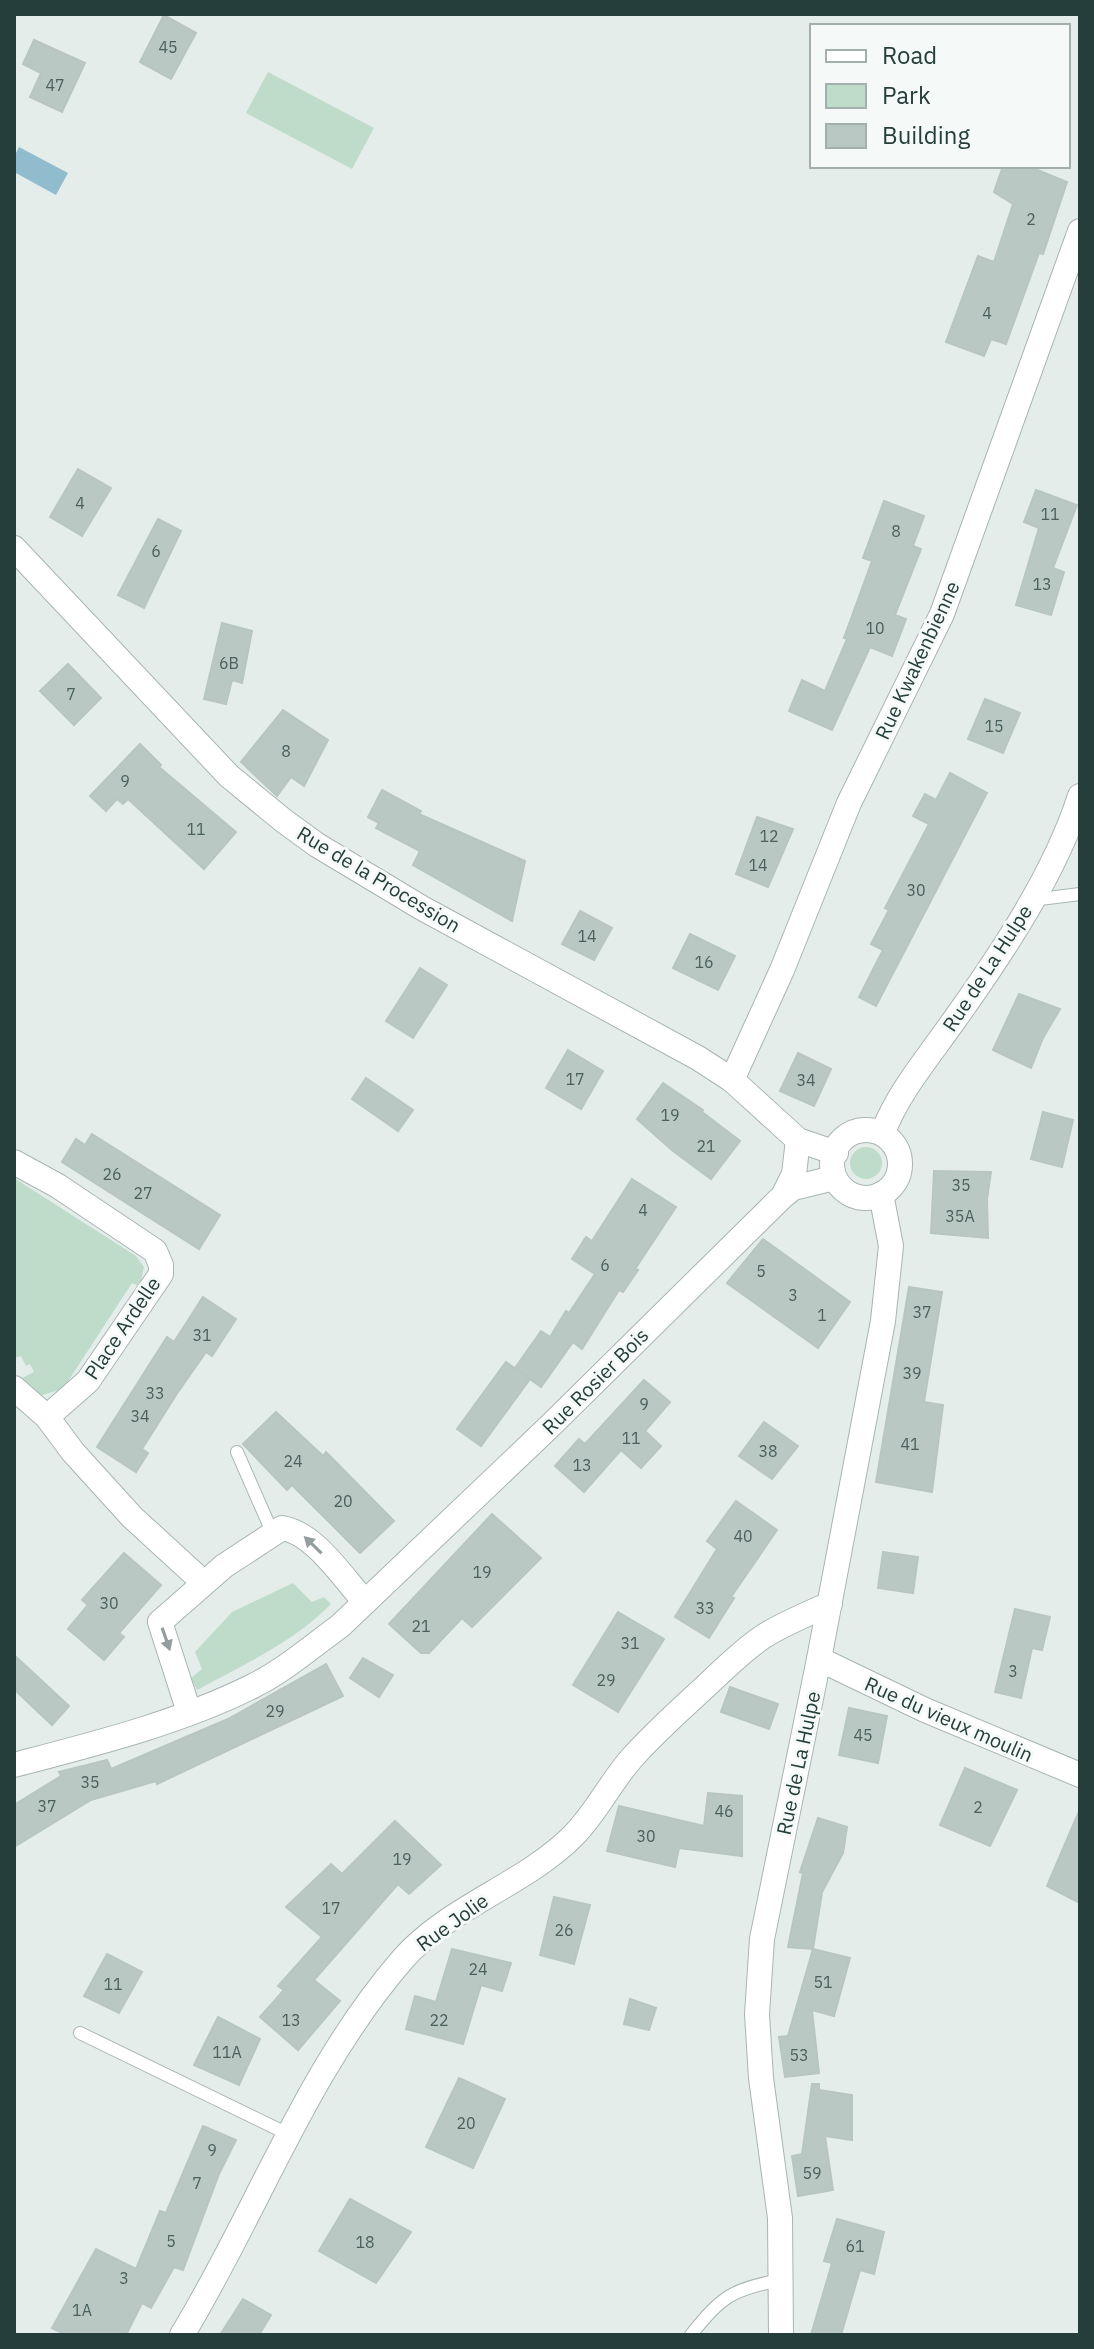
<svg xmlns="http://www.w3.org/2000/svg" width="1094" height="2349" font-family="'IBM Plex Sans',sans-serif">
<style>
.green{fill:#bfdccb}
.water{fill:#91bcce}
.building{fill:#bac8c4;stroke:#b7c6c2;stroke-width:2}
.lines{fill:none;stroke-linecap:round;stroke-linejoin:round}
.service-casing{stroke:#a8b5b3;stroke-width:14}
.minor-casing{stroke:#a8b5b3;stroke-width:26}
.tertiary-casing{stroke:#a8b5b3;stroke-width:26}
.service{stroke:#fff;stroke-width:12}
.minor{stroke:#fff;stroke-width:24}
.tertiary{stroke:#fff;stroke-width:24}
.oneway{fill:#929e9d}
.labels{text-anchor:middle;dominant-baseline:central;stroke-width:6;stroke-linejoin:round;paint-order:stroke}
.number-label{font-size:16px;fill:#4a605d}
.street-label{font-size:20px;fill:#253e3b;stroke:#f5faf8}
</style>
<rect width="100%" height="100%" fill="#e5edeb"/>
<g class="green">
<polygon points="268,72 374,128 352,169 246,113"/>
<circle cx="866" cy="1163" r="16"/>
<polygon points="14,1178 136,1256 144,1267 140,1286 132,1283 63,1389 35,1397 16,1381 34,1372 30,1364 26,1366 21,1356 15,1358 14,1355"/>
<path d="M293 1583 312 1602 324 1597 331 1604C294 1642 243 1665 197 1690L191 1678 202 1669 195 1652 232 1612Z"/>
</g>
<polygon class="water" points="19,147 68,173 56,195 14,172 14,157"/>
<g class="building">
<polygon points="164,15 196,33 171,79 140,62"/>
<polygon points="34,40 85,63 62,112 30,97 41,73 23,64"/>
<polygon points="1003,166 1028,166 1067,182 1043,254 1039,253 1006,344 991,339 984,356 946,342 978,256 994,262 1013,204 994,192"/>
<polygon points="78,469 111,488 82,536 50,517"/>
<polygon points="1036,490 1077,505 1053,568 1064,572 1051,615 1016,605 1039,528 1024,522"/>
<polygon points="884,501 924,516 913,546 921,549 895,615 906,619 892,656 870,647 832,730 789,711 802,680 825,691 847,639 844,638 872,561 863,558"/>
<polygon points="158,519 181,531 144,608 118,595"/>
<polygon points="222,623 252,631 242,683 232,680 226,704 204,699"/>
<polygon points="68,664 101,698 74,725 40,691"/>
<polygon points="985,699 1020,713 1003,753 968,739"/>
<polygon points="283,710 328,740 304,786 291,777 277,796 241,762"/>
<polygon points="140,744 161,765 159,767 236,832 204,869 128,799 123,804 117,799 106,811 90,796"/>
<polygon points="950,773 987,793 876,1006 859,997 883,950 871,944 889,910 885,908 929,824 913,816 925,794 936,800"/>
<polygon points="382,790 421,811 419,814 525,861 512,921 413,865 420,851 376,828 379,823 368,817"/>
<polygon points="757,817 793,829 768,887 736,874"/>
<polygon points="580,911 612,928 594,960 562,944"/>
<polygon points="690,934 735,956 718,990 673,968"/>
<polygon points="420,968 447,985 413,1038 386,1021"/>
<polygon points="1019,994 1060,1009 1043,1038 1031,1068 993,1050"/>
<polygon points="568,1050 603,1071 581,1109 546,1088"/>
<polygon points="798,1053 831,1069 814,1106 780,1091"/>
<polygon points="366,1078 413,1110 398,1131 352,1099"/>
<polygon points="663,1083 703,1110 702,1112 740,1141 711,1179 673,1151 637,1119"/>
<polygon points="1043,1112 1073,1120 1062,1167 1031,1159"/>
<polygon points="92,1134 220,1215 199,1249 62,1162 76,1139 85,1145"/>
<polygon points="934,1171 991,1172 987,1199 988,1238 931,1233"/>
<polygon points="632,1179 676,1207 635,1269 638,1270 623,1292 619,1290 582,1349 573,1342 541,1387 515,1368 541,1331 550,1337 566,1311 569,1313 595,1274 572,1259 586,1237 592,1241"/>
<polygon points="763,1239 850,1302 818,1348 727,1283"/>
<polygon points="909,1287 942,1292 924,1402 943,1405 932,1492 876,1482"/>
<polygon points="203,1297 236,1319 212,1356 206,1352 176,1395 142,1449 148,1453 136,1472 97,1447 167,1337 174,1342"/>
<polygon points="506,1362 530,1379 481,1446 457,1429"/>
<polygon points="644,1380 670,1402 645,1431 661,1446 641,1468 621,1450 584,1492 555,1466 579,1439 585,1444"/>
<polygon points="276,1412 323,1456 326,1452 394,1521 360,1553 292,1485 287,1490 243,1444"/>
<polygon points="764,1422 798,1446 772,1479 739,1456"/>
<polygon points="736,1501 777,1530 731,1597 734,1598 709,1638 675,1617 717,1549 707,1541"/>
<polygon points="492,1514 541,1558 472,1627 462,1618 429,1653 421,1653 389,1624"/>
<polygon points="883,1552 918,1557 913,1593 878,1588"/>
<polygon points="124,1553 161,1585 119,1633 124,1637 104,1660 68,1629 88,1605 82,1600"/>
<polygon points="1015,1609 1050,1617 1042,1650 1032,1648 1021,1698 995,1692"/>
<polygon points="618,1612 664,1639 618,1712 573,1685"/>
<polygon points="14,1655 69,1706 52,1725 14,1689"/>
<polygon points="363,1658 393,1675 379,1697 350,1678"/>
<polygon points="326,1664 343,1696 157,1784 156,1781 91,1800 14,1847 14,1805 61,1776 59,1772 107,1760 111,1769 228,1719"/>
<polygon points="730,1687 778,1704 769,1729 721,1712"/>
<polygon points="849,1708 887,1716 878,1763 839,1755"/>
<polygon points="965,1768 1017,1790 990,1846 940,1825"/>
<polygon points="708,1793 742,1796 742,1856 679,1848 675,1867 607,1851 619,1806 704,1826"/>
<polygon points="1080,1809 1080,1903 1047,1886"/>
<polygon points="818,1818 847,1827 843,1853 822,1892 813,1949 788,1947 803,1873 800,1872"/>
<polygon points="395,1821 441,1865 409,1894 398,1884 314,1980 340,2001 298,2050 260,2017 284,1990 278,1986 322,1937 286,1907 331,1864 342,1874"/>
<polygon points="554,1897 590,1905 574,1964 540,1955"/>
<polygon points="452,1949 511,1963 502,1991 481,1985 463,2044 406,2029 415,1996 436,2002"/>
<polygon points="813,1949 850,1958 834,2016 812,2010 819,2073 785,2077 779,2037 788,2036"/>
<polygon points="107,1954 142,1972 119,2013 84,1996"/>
<polygon points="630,1999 656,2008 649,2030 624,2024"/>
<polygon points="218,2017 260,2039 239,2085 194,2065"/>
<polygon points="459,2078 505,2099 473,2168 426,2147"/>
<polygon points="812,2084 819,2084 819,2090 852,2095 852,2140 825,2136 833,2190 798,2196 792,2156 802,2154"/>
<polygon points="203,2126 236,2140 219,2174 183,2270 174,2267 151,2308 142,2303 126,2335 66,2335 52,2328 96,2249 136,2269 160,2211 166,2213"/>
<polygon points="350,2199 411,2232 376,2283 319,2251"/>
<polygon points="837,2219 884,2232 874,2274 860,2270 841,2335 811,2335 832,2263 824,2261"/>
<polygon points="243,2299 271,2315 259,2335 220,2335"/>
</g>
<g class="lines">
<defs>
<g id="service">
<polyline points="1032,900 1080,894"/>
<polyline points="237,1452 273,1534"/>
<polyline points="80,2033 288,2134"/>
<path d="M691 2335C720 2297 734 2288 782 2280"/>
</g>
<g id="minor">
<polyline points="14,548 229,776 284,821 317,845 422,908 698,1058 732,1080 798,1140 836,1153"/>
<polyline points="732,1080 782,970 849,803 942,614 1080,231"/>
<polyline points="14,1162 58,1186 155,1251 161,1265 161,1274 88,1381 47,1417"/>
<polyline points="783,1196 794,1174 798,1140"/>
<polyline points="14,1388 47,1417 73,1452 132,1517 203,1582"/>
<polyline points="819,1659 925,1710 1080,1775"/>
<path d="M189 1712 160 1622 224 1566 282 1528C315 1533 343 1578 365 1602"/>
<path d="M14 1765C94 1744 179 1723 253 1686 285 1670 311 1647 340 1626L550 1426 783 1196 793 1188 834 1178"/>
<path d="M182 2335C257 2212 306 2071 402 1960 448 1907 524 1885 573 1836 596 1813 610 1783 631 1759 654 1733 680 1710 705 1687 724 1669 743 1650 764 1636 785 1623 807 1614 830 1604"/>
</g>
<g id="tertiary">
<circle cx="866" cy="1164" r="34"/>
<path d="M883 1132C899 1091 930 1055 955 1019 1002 953 1055 874 1080 796"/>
<polyline points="781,2335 780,2218 761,2078 757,2014 762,1939 819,1659 883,1321 891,1246 881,1194"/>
</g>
</defs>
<use href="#service" class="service-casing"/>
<use href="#minor" class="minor-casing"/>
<use href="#tertiary" class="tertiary-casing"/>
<use href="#service" class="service"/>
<use href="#minor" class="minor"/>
<use href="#tertiary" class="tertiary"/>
</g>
<defs><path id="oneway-solid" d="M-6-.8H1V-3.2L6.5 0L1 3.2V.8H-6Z" transform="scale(2)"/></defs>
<g class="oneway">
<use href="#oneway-solid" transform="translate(313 1545) rotate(-136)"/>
<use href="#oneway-solid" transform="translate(166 1639) rotate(71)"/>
</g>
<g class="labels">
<g class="number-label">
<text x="168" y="47">45</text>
<text x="55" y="85">47</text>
<text x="1031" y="219">2</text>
<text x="987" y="313">4</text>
<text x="80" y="503">4</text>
<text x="1050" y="514">11</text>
<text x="896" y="531">8</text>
<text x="156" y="551">6</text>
<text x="1042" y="584">13</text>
<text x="875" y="628">10</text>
<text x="229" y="663">6B</text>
<text x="71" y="694">7</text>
<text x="994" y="726">15</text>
<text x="286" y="751">8</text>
<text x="125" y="781">9</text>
<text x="196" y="829">11</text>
<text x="769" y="836">12</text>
<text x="758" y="865">14</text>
<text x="916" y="890">30</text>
<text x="587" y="936">14</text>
<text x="704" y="962">16</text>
<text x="575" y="1079">17</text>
<text x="806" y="1080">34</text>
<text x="670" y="1115">19</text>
<text x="706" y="1146">21</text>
<text x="112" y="1174">26</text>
<text x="961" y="1185">35</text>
<text x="143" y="1193">27</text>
<text x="643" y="1210">4</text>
<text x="960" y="1216">35A</text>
<text x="605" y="1265">6</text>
<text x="761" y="1271">5</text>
<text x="793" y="1295">3</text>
<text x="922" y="1312">37</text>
<text x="822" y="1315">1</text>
<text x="202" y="1335">31</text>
<text x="912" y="1373">39</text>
<text x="155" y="1393">33</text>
<text x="644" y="1404">9</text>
<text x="140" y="1416">34</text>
<text x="631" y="1438">11</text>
<text x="910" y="1444">41</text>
<text x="768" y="1451">38</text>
<text x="293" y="1461">24</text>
<text x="582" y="1465">13</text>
<text x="343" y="1501">20</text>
<text x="743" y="1536">40</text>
<text x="482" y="1572">19</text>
<text x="109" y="1603">30</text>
<text x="705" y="1608">33</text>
<text x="421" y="1626">21</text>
<text x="630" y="1643">31</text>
<text x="1013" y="1671">3</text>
<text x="606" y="1680">29</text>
<text x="275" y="1711">29</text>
<text x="863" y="1735">45</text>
<text x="90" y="1782">35</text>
<text x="47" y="1806">37</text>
<text x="978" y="1807">2</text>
<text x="724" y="1811">46</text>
<text x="646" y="1836">30</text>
<text x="402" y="1859">19</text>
<text x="331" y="1908">17</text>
<text x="564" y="1930">26</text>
<text x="478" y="1969">24</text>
<text x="823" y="1982">51</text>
<text x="113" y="1984">11</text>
<text x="291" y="2020">13</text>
<text x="439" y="2020">22</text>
<text x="227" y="2052">11A</text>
<text x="799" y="2055">53</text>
<text x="466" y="2123">20</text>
<text x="212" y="2150">9</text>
<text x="812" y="2173">59</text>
<text x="197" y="2183">7</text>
<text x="171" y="2241">5</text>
<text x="365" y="2242">18</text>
<text x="855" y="2246">61</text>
<text x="124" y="2278">3</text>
<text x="82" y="2310">1A</text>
</g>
<g class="street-label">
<text transform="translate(917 660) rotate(-65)">Rue Kwakenbienne</text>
<text transform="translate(379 879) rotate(31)">Rue de la Procession</text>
<text transform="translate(987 968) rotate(-57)">Rue de La Hulpe</text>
<text transform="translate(122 1328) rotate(-56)">Place Ardelle</text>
<text transform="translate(595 1381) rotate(-45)">Rue Rosier Bois</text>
<text transform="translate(949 1719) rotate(24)">Rue du vieux moulin</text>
<text transform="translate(798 1763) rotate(-78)">Rue de La Hulpe</text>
<text transform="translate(452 1922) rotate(-36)">Rue Jolie</text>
</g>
</g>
<rect width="1094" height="2349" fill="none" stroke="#253e3b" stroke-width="32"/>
<rect x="810" y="24" width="260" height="144" fill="#f5faf8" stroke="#a2afac" stroke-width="2"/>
<rect x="826" y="50" width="40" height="12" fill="#ffffff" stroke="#a2afac" stroke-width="2"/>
<text x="882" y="64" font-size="24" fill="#253e3b">Road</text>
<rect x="826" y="84" width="40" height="24" fill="#bfdccb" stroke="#a2afac" stroke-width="2"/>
<text x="882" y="104" font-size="24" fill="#253e3b">Park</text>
<rect x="826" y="124" width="40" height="24" fill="#bac8c4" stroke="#a2afac" stroke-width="2"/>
<text x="882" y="144" font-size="24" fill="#253e3b">Building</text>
</svg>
